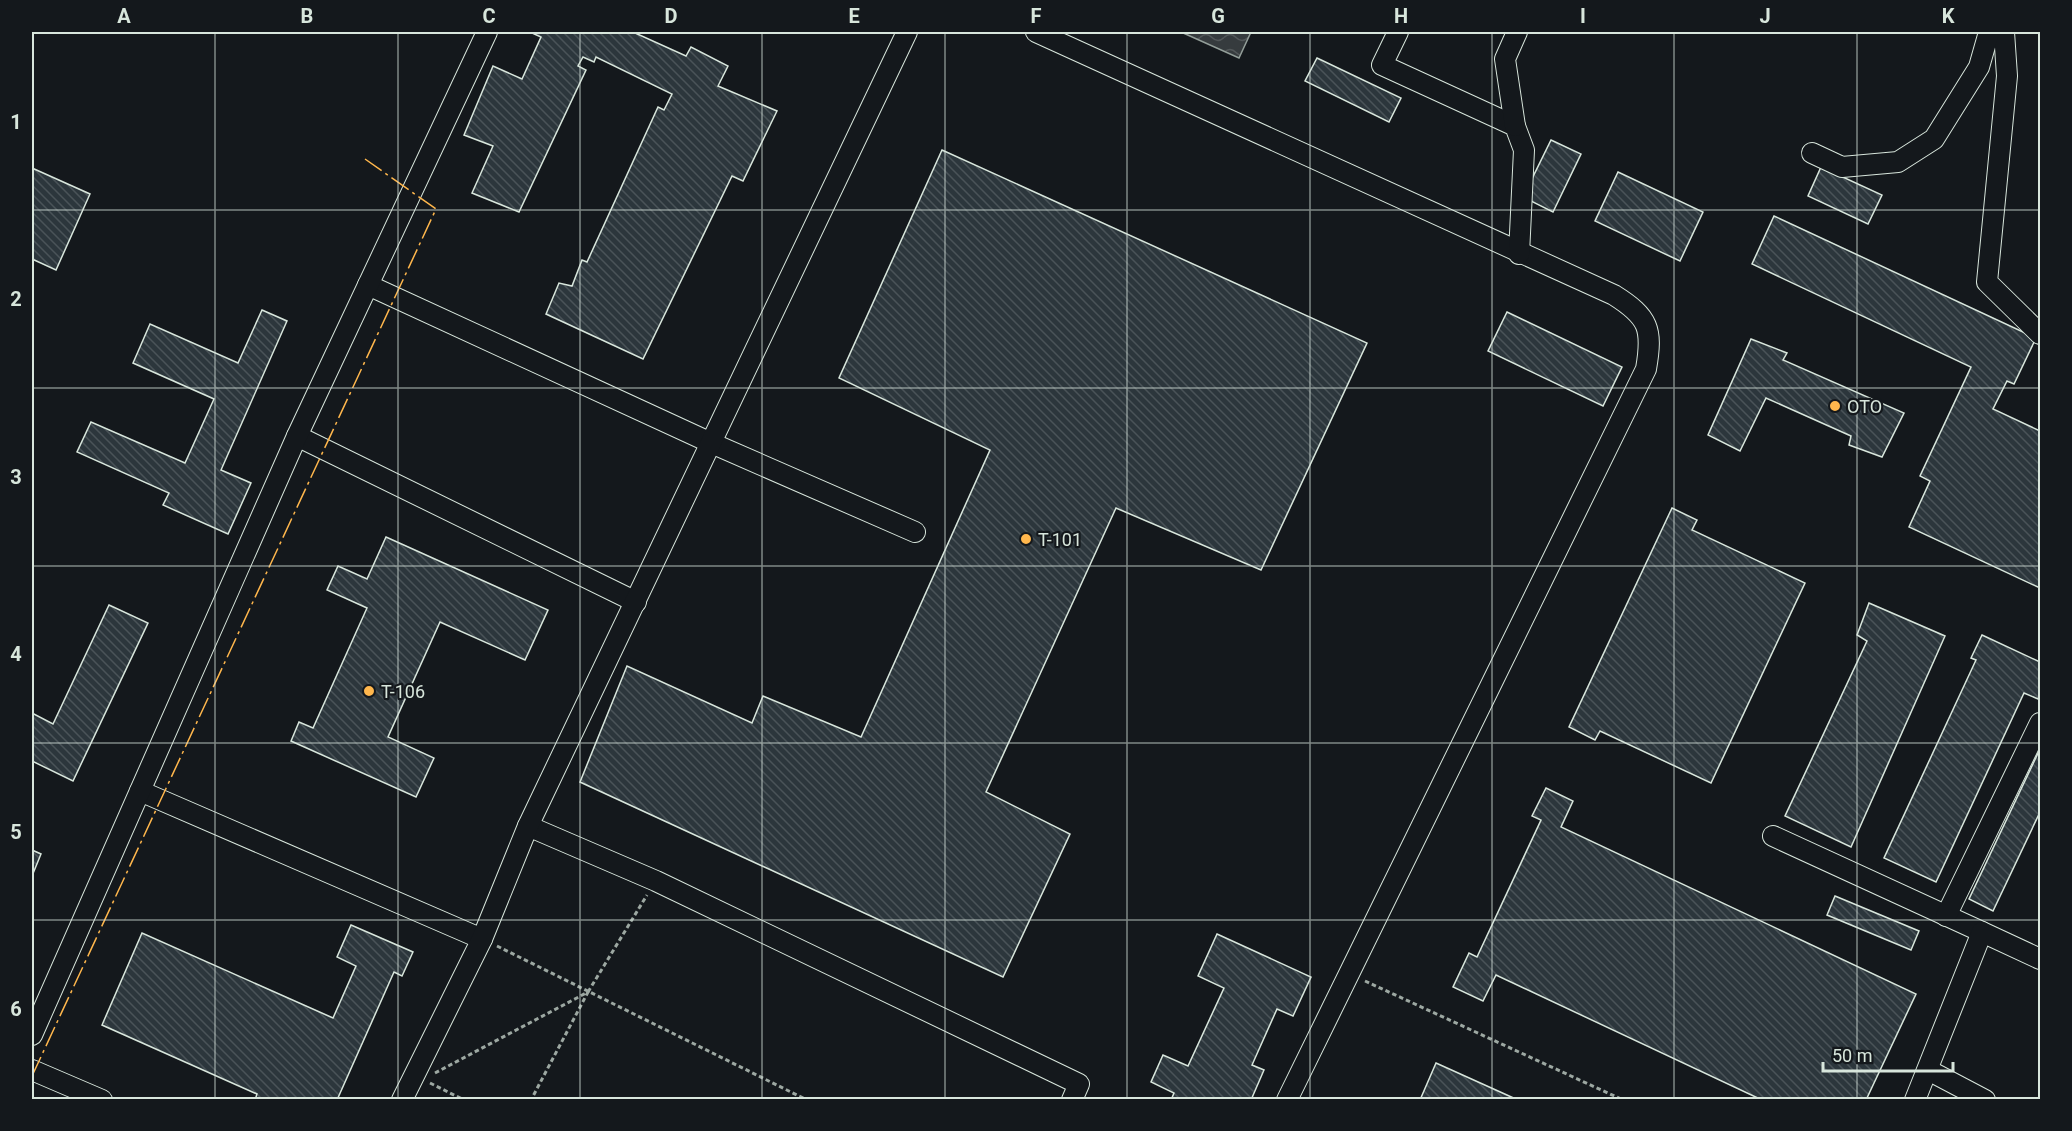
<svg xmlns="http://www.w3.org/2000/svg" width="2072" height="1131" font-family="Roboto,sans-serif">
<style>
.water{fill:url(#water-waves);stroke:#939e99;stroke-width:1.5}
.building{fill:url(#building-back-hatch);stroke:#d8e6dc;stroke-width:1.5}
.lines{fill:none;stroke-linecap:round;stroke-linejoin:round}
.minor-casing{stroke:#d8e6dc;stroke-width:22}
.path{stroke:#9da8a2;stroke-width:3;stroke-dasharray:4.5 3;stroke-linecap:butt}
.minor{stroke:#14181c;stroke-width:20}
.power{stroke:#ffb74d;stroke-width:1.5;stroke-dasharray:21 4.5 3 4.5;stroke-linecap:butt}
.grid{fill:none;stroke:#d8e6dc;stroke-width:1.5;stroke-opacity:0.55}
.poi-dot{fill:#ffb74d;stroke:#14181c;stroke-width:2}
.labels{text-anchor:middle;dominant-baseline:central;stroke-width:4.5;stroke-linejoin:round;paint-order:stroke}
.poi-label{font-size:18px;fill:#d8e6dc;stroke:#14181c;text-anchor:start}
.neatline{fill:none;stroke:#d8e6dc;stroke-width:2}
.grid-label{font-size:20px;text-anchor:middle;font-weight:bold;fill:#d8e6dc}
</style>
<defs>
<pattern id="water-waves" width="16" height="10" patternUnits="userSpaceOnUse" patternTransform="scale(1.5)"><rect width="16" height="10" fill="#363b3e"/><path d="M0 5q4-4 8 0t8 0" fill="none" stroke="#525759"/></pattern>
<pattern id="building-back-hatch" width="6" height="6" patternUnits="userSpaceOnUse" patternTransform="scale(1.5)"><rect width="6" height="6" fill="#2c363c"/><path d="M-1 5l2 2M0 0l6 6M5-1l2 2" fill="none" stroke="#4a5358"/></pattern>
</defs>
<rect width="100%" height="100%" fill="#14181c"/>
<polygon class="water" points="1181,32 1251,32 1239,58"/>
<g class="building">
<polygon points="530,32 633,32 686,56 691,47 728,66 718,86 777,111 743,181 732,176 643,359 546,314 559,283 572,286 582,260 587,262 658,107 664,110 672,94 596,57 594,62 583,57 578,66 586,70 519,212 472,193 493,146 464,135 493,66 522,79 541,37"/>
<polygon points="1317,58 1401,98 1389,122 1305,81"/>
<polygon points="1551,140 1581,154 1553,212 1523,197"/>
<polygon points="942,150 1367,343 1261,570 1116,508 986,792 1070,834 1003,977 580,782 627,666 752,723 763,696 861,737 990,450 839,378"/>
<polygon points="1821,167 1882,195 1868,224 1808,196"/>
<polygon points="32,168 90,194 56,270 32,259"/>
<polygon points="1618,172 1703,212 1680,261 1595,221"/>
<polygon points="1774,216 2036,338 2014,384 2007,381 1993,409 2040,431 2040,588 1909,527 1930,481 1920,476 1971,367 1752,264"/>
<polygon points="262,310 287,321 221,470 251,483 228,534 163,505 169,493 77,452 91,422 185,463 214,399 133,363 150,324 238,363"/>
<polygon points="1507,312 1622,367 1603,406 1488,351"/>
<polygon points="1751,339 1787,353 1783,360 1904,413 1882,457 1849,445 1851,436 1766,398 1740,451 1708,435"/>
<polygon points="1672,508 1697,520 1692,530 1805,583 1711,783 1600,731 1595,740 1569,727"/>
<polygon points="386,537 548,610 525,660 440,622 388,737 434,758 416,797 291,741 299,722 313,728 367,608 327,590 338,566 367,579"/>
<polygon points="1869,603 1945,636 1851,847 1785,816 1867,641 1857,635"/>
<polygon points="109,605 148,623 73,781 32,761 32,713 53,724"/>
<polygon points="1982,635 2040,662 2040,694 2038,699 2024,693 1936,882 1884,858 1976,660 1971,658"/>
<polygon points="2040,749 2040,812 1993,911 1969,899"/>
<polygon points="1546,788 1573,801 1561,827 1916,994 1866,1100 1762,1100 1496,975 1483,1001 1453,987 1469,953 1477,957 1541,820 1532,816"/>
<polygon points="32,850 41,854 32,876"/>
<polygon points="1835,896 1919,931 1911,950 1827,915"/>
<polygon points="351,925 413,952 402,976 394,972 337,1100 255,1100 257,1094 102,1025 142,933 333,1018 356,966 337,957"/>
<polygon points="1217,934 1311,977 1293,1016 1277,1009 1252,1065 1264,1070 1251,1100 1171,1100 1174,1093 1151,1082 1163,1055 1188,1066 1224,988 1198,976"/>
<polygon points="1436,1063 1518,1100 1420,1100"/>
</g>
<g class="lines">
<defs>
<g id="minor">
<path d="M1036 32 1614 295C1649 317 1653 329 1646 369L1287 1100"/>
<polyline points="1398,32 1382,65 1515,126 1524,150 1519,254"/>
<polyline points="2004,32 2007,76 1987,282 2040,334"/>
<polyline points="1515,126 1505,59 1517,32"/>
<polyline points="1812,153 1842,167 1898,162 1934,139 1979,67 1989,32"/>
<polyline points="368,285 709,442 915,532"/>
<polyline points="297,436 636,602"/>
<polyline points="140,791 482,939"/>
<polyline points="528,826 656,881 1079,1084 1072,1100"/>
<polyline points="1773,836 1982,932"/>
<polyline points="1946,916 2040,723"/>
<polyline points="32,1035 297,436 487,32"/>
<polyline points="32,1070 102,1100"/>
<polyline points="1928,1070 1985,1100"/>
<polyline points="402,1100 482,939 528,826 907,32"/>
<polyline points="1915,1100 1982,932 2040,959"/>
</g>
</defs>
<use href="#minor" class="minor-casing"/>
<g class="path">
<polyline points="497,946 807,1100"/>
<polyline points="1365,981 1623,1100"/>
<polyline points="588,992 647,895"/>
<polyline points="435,1073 588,992 531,1100"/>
<polyline points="430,1083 464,1100"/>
</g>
<use href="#minor" class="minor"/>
<polyline class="power" points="32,1076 436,209 365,159"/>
</g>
<path class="grid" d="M215 32V1100M398 32V1100M580 32V1100M762 32V1100M945 32V1100M1127 32V1100M1310 32V1100M1492 32V1100M1674 32V1100M1857 32V1100M32 210H2040M32 388H2040M32 566H2040M32 743H2040M32 920H2040"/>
<g class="poi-dot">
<circle cx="1835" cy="406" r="6"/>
<circle cx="1026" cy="539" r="6"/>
<circle cx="369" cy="691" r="6"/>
</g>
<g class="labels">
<g class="poi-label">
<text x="1847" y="406">ОТО</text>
<text x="1038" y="539">Т-101</text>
<text x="381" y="691">Т-106</text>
</g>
</g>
<rect width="2072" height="1131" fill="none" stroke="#14181c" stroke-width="66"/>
<path d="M1823 1062v9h130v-9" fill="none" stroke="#d8e6dc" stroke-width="3"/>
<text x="1832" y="1062" font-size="18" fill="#d8e6dc" stroke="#14181c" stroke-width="4.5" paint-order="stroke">50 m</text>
<rect x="33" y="33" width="2006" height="1065" class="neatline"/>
<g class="grid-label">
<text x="124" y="23">A</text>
<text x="307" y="23">B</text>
<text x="489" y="23">C</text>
<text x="671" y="23">D</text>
<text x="854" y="23">E</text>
<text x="1036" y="23">F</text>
<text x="1218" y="23">G</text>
<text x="1401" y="23">H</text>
<text x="1583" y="23">I</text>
<text x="1765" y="23">J</text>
<text x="1948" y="23">K</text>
<text x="16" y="129">1</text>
<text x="16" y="306">2</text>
<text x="16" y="484">3</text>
<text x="16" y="661">4</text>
<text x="16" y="839">5</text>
<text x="16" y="1016">6</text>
</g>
</svg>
